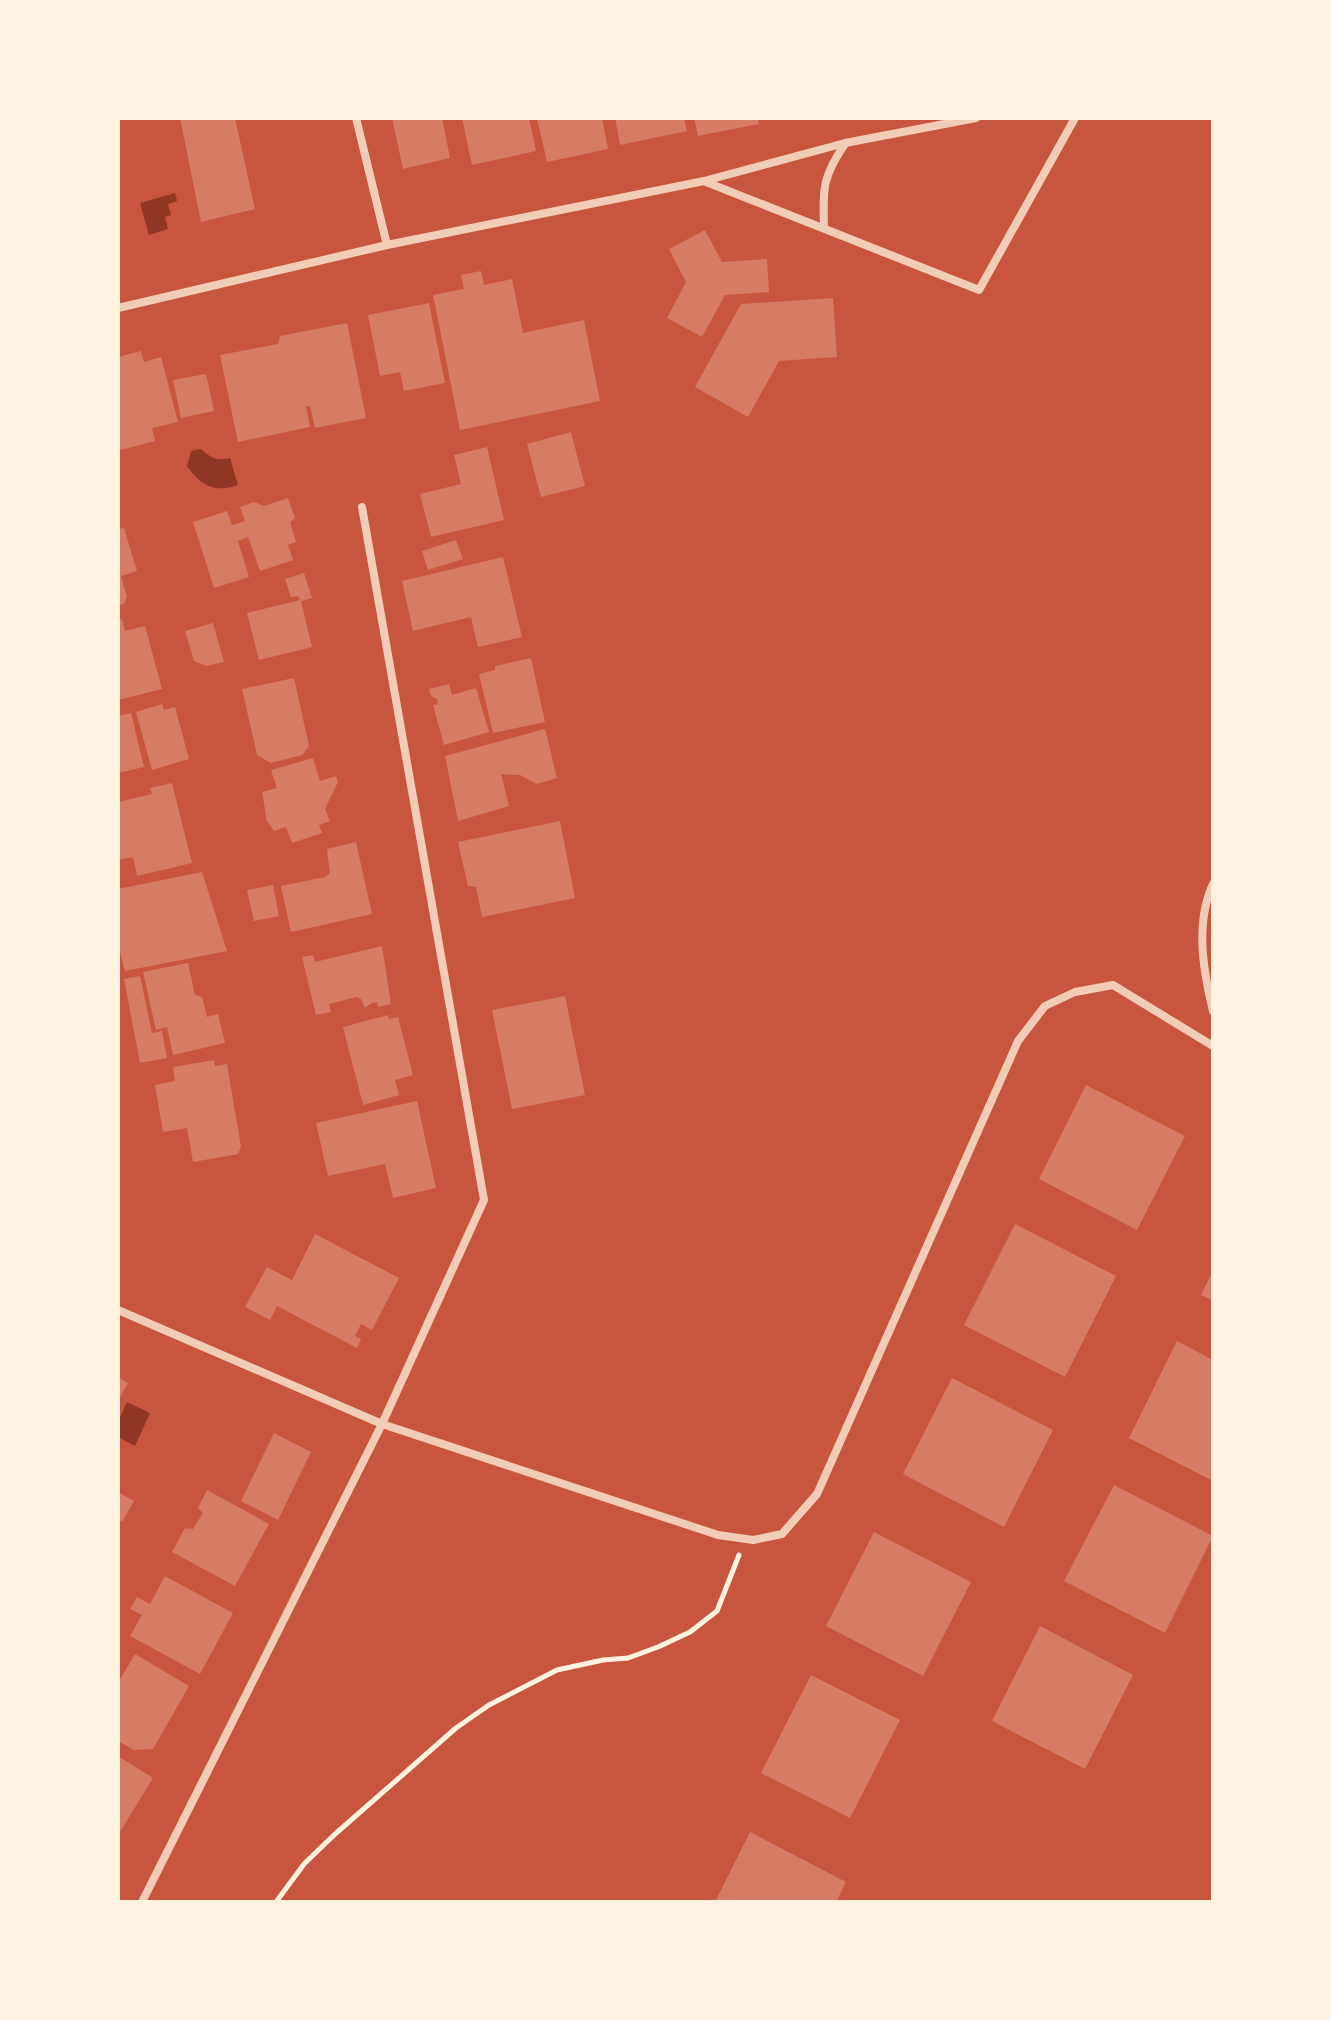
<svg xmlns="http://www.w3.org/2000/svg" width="1331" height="2020" font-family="'DejaVu Sans',sans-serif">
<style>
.water{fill:#8f3625}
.building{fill:#d67c66}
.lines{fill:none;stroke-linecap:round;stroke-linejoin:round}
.path{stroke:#fff3e0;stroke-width:5}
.minor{stroke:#f1ccb7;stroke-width:8}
</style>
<rect width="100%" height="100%" fill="#c8553d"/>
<g class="water">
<polygon points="175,193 177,201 168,204 171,215 165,217 168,229 149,235 140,203"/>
<path d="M201 449C211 458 216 461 230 458L238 485C214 493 201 486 187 466L191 451Z"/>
<polygon points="127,1402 150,1413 135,1446 118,1437 118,1422"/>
</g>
<g class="building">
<polygon points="180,118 235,118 255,209 201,222"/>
<polygon points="392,118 442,118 450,158 403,169"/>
<polygon points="462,118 529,118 536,151 472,165"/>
<polygon points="537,118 602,118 608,149 547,162"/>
<polygon points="615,118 684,118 687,131 620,145"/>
<polygon points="694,118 758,118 759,124 698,136"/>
<polygon points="705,230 722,262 767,259 769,292 725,295 702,337 667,318 686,282 669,249"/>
<polygon points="481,271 484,285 512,279 523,333 584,320 600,401 460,430 433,295 464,289 461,275"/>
<polygon points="833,298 837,357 779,361 748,417 695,387 741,304"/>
<polygon points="429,303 445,383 404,391 400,372 380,376 368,315"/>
<polygon points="347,323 366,418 315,428 310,406 306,407 310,427 238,442 220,355 278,344 280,336"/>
<polygon points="141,351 144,362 161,357 178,422 152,428 155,441 121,450 118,445 118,357"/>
<polygon points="206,374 214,411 181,418 173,380"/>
<polygon points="571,432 585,486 541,497 527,444"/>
<polygon points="487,447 504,520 431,537 420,494 461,484 454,455"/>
<polygon points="288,498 295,518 290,522 296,542 288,545 293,560 260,571 248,537 238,541 249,577 214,588 193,522 227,511 232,525 245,521 240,507 254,502 264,506"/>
<polygon points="124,528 137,571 121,576 127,597 124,604 118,606 118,529"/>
<polygon points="456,540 463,559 428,570 422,551"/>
<polygon points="503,557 522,637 478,647 471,617 413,631 402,581"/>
<polygon points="304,573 312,598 301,601 312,647 259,660 247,613 300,600 298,596 291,597 285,579"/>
<polygon points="122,619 125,631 145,626 162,689 118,700 118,620"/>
<polygon points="213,623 224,662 206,666 194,661 185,631"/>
<polygon points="531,658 545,722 493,733 479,674 495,670 495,666"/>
<polygon points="294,678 309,746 302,755 271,763 257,755 242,689"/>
<polygon points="449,684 452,695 476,688 489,732 444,745 433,705 438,704 437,699 431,696 429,689"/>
<polygon points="162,704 164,710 175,707 189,759 152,770 136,712"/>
<polygon points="131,713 144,767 118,773 118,716"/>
<polygon points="545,729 557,778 537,784 520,775 501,774 509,806 458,821 445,756"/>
<polygon points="313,758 320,781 336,776 338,782 325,809 330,821 319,825 322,833 292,843 286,827 274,831 267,821 262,792 277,788 271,770"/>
<polygon points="172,783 192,863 137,876 133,857 118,860 118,802 152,794 150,788"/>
<polygon points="560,821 575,898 482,917 476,887 468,886 458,842"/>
<polygon points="356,842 372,914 291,932 281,886 325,877 330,873 327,849"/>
<polygon points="202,872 227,951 125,971 118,944 118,889"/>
<polygon points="273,885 279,916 254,921 247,890"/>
<polygon points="382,946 391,1004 378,1007 377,1002 372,1003 365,1008 361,999 356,997 329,1004 331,1012 316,1015 302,957 313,955 315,962"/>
<polygon points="188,963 195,995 202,997 207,1017 218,1014 225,1043 173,1055 167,1027 156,1030 143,972"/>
<polygon points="140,976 152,1033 162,1031 167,1058 140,1063 124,979"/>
<polygon points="565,996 585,1095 512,1109 492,1010"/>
<polygon points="388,1015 389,1019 398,1017 413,1075 395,1080 399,1095 363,1105 343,1027"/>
<polygon points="214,1060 215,1066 227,1064 241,1147 238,1154 193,1162 187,1128 163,1132 155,1085 175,1081 173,1067"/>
<polygon points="1086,1085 1185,1136 1137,1230 1039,1179"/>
<polygon points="417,1101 436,1188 393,1198 385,1164 328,1176 316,1123"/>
<polygon points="1015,1224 1116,1276 1065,1377 964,1325"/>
<polygon points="315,1234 399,1278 372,1330 361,1324 355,1336 361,1339 357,1348 277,1306 270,1320 245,1307 267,1267 292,1280"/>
<polygon points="1213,1270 1213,1301 1201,1295"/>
<polygon points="1177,1341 1213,1360 1213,1481 1129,1438"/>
<polygon points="118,1377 128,1383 118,1401"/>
<polygon points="952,1378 1053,1430 1004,1527 903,1474"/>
<polygon points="274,1433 311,1452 278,1520 241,1501"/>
<polygon points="1114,1485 1213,1536 1165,1633 1064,1581"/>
<polygon points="207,1490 269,1524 235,1586 172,1552 185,1528 193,1529 203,1513 198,1508"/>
<polygon points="118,1492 134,1501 122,1522 118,1519"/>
<polygon points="874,1532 971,1582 923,1676 826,1626"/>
<polygon points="165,1576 233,1613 200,1674 130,1636 142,1615 130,1609 137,1597 150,1604"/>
<polygon points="1040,1626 1133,1675 1085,1769 992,1721"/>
<polygon points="135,1654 189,1686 153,1749 134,1750 118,1741 118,1683"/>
<polygon points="811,1675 900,1720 850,1818 761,1773"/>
<polygon points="118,1756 153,1778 118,1835"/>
<polygon points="750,1832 846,1882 836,1902 715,1902"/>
</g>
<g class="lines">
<polyline class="path" points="276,1902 304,1864 334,1835 456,1728 489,1705 557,1670 603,1660 628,1658 658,1647 690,1632 717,1611 739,1555"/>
<g class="minor">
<polyline points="356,118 387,245"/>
<polyline points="706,182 979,290 1075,118"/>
<path d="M824 228C823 189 822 177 845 144"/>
<polyline points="118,308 387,245 704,181 845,143 976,118"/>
<path d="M1213 884C1195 923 1203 970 1213 1011"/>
<polyline points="118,1310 382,1424 718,1535 753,1540 782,1534 817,1494 1018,1041 1045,1006 1075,992 1113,985 1213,1046"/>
<polyline points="142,1902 382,1424 484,1200 362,507"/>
</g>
</g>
<rect width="1331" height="2020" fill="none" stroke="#fff3e0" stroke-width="240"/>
</svg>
